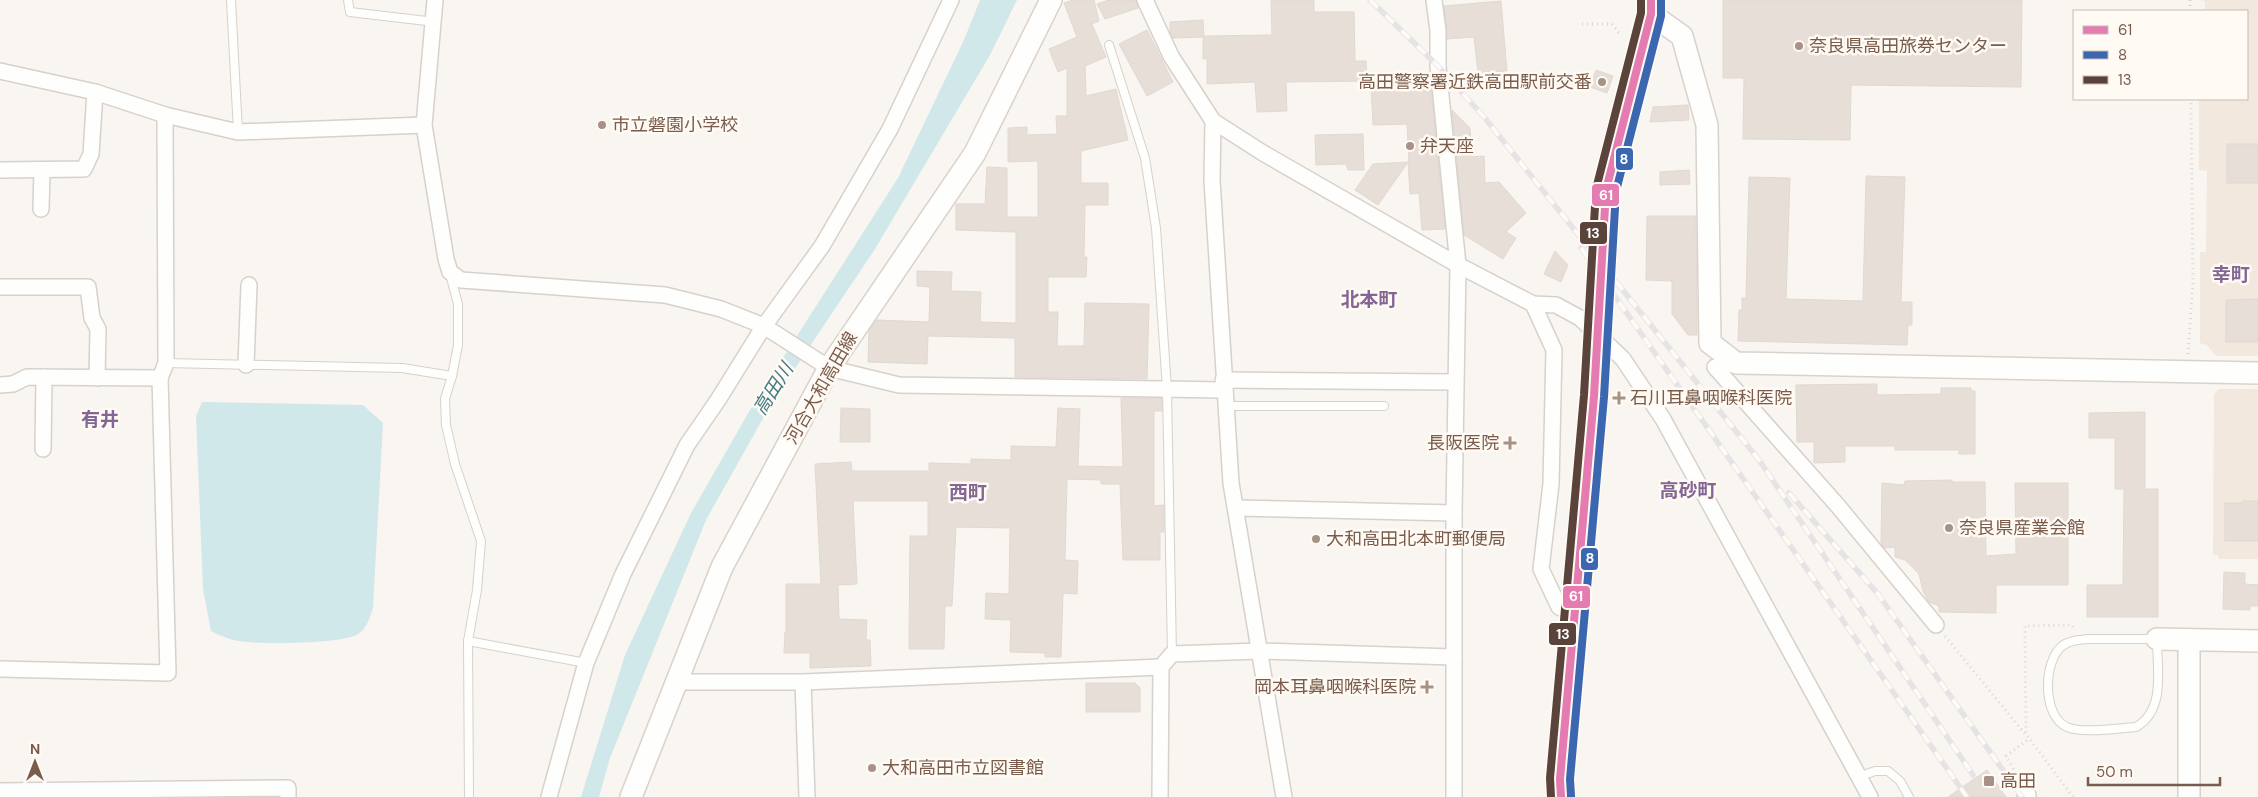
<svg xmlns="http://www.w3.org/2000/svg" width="2258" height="797" font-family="'DM Sans','Noto Sans JP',sans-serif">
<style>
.residential{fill:#f2e8de}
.water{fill:#d0e8ea}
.building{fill:#e6ded7;stroke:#e2d8d2}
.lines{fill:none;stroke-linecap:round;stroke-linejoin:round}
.lane-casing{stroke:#d7d1cb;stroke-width:10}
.street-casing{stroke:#d7d1cb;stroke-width:18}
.secondary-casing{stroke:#d9d2cb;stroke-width:24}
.primary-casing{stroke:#dad1cc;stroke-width:26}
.path{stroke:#dcd5d0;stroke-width:3;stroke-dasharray:1 4;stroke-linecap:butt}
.lane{stroke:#fefefd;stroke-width:8}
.street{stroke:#fefefd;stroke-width:15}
.secondary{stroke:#fefefd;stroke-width:21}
.primary{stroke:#f3eee8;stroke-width:24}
.rail-casing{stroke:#e6e3e7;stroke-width:5.5}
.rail{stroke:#fffaf3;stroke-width:4;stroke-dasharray:11;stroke-linecap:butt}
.street-bridge-casing{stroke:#d7d1cb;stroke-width:18;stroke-linecap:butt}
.street-bridge{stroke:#fefefd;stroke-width:15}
.bus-1-casing{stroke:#fffaf3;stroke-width:11}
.bus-2-casing{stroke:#fffaf3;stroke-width:11}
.bus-3-casing{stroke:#fffaf3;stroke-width:11}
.bus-1{stroke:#e47bb1;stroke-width:8}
.bus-2{stroke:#3b67b1;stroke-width:8}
.bus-3{stroke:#59433a;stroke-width:8}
.poi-dot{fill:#a69286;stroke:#fffaf3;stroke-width:2}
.labels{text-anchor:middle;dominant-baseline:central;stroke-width:5;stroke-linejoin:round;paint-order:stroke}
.poi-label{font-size:18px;fill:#7a5c4d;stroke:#fffaf3;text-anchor:start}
.street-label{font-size:18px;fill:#7a5c4d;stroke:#fffaf3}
.neighbourhood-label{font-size:19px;font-weight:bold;fill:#846695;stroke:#fffaf3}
.water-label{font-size:19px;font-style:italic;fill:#437c86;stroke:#fffaf3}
.line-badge{stroke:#fffaf3;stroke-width:2}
.badge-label{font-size:14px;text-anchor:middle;font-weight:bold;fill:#fff}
</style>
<rect width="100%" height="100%" fill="#f9f5f0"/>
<g class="residential">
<polygon points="2200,0 2258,0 2258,356 2216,356 2207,345 2200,343 2200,252 2206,252 2207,171 2199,170 2199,99 2247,99 2247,11 2205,11 2205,1"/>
<polygon points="2219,389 2258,389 2258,559 2219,559 2218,555 2213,555 2214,394"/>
</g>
<g class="water">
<polygon points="980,0 1017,0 990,55 875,249 770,406 706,520 610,758 599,797 581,797 625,655 691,513 754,403 898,178 964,40"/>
<path d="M202 402 363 405 383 423 373 608C370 616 367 629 358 634 342 644 268 644 247 642 234 641 222 637 211 631L203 589 196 416Z"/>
</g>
<g class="building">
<polygon points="1073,0 1094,0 1099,21 1092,24 1106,57 1085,66 1086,96 1116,89 1128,140 1081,151 1081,183 1108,183 1108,205 1085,205 1084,257 1087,257 1086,277 1048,277 1048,312 1058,312 1057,346 1084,346 1085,303 1149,304 1147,379 1015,377 1015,338 928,336 927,364 868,362 869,331 877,320 929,322 930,287 917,286 917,271 952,272 951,291 981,292 980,322 1016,323 1016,232 956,230 956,204 985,204 987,167 1007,168 1007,217 1038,217 1038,164 1037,161 1008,162 1008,128 1027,127 1027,135 1057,134 1056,116 1067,116 1067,68 1058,72 1049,49 1077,37 1064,3"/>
<polygon points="1109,0 1136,0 1138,8 1105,19 1097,4"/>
<polygon points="1271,0 1314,0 1314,12 1354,12 1355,61 1366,61 1367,81 1286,82 1287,111 1257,112 1255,82 1207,84 1207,58 1203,59 1203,37 1173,38 1170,32 1170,22 1203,20 1204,36 1272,35"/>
<polygon points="1723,0 2022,0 2021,87 1851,85 1850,140 1743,139 1744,78 1723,78"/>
<polygon points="1501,1 1507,71 1478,73 1474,37 1447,39 1444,6"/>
<polygon points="1147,30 1173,82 1147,96 1119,44"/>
<polygon points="1596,70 1613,76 1607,93 1590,87"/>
<polygon points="1428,82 1431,90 1445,229 1422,230 1419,193 1410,194 1408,162 1378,205 1355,190 1373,164 1409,162 1407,124 1373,125 1371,85"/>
<polygon points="1688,105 1689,120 1650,122 1653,107"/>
<polygon points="1452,110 1470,128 1472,157 1484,156 1485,183 1499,182 1526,213 1506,232 1516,238 1503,259 1464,235"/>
<polygon points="1363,134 1364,170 1348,170 1346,164 1316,165 1315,135"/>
<rect x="2227" y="144" width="31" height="39"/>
<polygon points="1689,170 1690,184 1660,185 1660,172"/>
<polygon points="1866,176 1905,177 1901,302 1912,302 1912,325 1908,325 1907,345 1738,341 1739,310 1742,310 1742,298 1746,298 1749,177 1790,178 1786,299 1863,301"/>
<polygon points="1647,216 1696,216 1697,335 1688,335 1672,314 1672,281 1646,280"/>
<polygon points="1555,251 1568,265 1561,282 1544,274"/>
<polygon points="2258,299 2258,342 2226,342 2226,300"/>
<polygon points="1877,384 1877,395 1941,394 1941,388 1971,388 1971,391 1975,391 1975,454 1959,454 1959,450 1895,450 1895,446 1845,446 1845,462 1814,463 1814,442 1797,442 1796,385"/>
<polygon points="1121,398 1162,398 1162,411 1154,411 1154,506 1164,505 1164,532 1160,532 1160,560 1123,560 1120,484 1101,484 1101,480 1067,479 1065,560 1078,561 1077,594 1063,593 1061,657 1045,657 1045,653 1010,652 1011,620 985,619 986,593 1009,594 1010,528 956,527 952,606 945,606 944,649 909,649 910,536 928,536 928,501 853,501 857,584 838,585 839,619 867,620 866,640 870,640 871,666 810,668 810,653 784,653 785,632 786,632 786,584 821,584 815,464 851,462 852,471 929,471 929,463 971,464 971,459 1011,460 1011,446 1056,447 1058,408 1080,409 1078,466 1123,467"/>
<polygon points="841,408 870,409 870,442 840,442"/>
<polygon points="2145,412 2145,489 2158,489 2158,617 2087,617 2087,585 2123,585 2124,489 2115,489 2115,438 2089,438 2089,413"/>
<polygon points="1952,480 1952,482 1985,482 1986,556 2016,554 2015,483 2068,483 2068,585 1996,585 1996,613 1939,612 1939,606 1929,602 1923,591 1919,574 1905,560 1895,557 1895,547 1884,548 1881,543 1882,483 1904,485 1905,481"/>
<polygon points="2242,501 2258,501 2258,541 2225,541 2225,503 2242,503"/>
<polygon points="2224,572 2245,573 2245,584 2258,585 2258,606 2250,606 2250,610 2223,609"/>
<polygon points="1086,683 1135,683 1140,688 1140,712 1086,712"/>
<polygon points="1987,770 2006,797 1948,797"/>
</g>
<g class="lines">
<defs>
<g id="lane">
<polyline points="231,0 238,132"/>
<polyline points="348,0 350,12 435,22"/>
<polyline points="1109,45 1145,158 1156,228 1167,389 1172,654"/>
<polyline points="450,274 458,304 458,345 452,376 445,399 446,425 455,464 481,541 477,590 468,641 469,797"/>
<polyline points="166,363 402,368 452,376"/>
<polyline points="1225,406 1384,406"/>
<path d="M2088 639H2157C2157 669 2166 710 2136 727 2119 728 2082 734 2067 727 2042 716 2043 662 2062 646 2070 640 2079 640 2088 639Z"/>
<polyline points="468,641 586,663"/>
<polyline points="1858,777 1875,771 1888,771 1900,781 1909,797"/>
</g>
<g id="street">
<polyline points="435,0 424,125 446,259 450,272 461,280 665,295 721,309 764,326 829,368 899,385 1224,390"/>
<polyline points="1145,0 1171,56 1213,121 1263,153 1458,265 1533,304 1556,305 1580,318"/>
<polyline points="1434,0 1438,31 1438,66 1458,265 1454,513 1454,797"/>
<polyline points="0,71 95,92 165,115 238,132 424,125"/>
<polyline points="1213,121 1212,180 1231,483 1284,797"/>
<polyline points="0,170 84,169 91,154 95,92"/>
<polyline points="41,209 42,170"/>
<polyline points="0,287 88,287 92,318 98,329 97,378"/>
<polyline points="1533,304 1554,350 1551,484 1541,569 1559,607 1573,614"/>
<polyline points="1623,359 1663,419 1870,797"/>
<polyline points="1736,363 1715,367 1838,506 1936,625"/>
<polyline points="246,365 249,285"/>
<polyline points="1223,380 1455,382"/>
<polyline points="0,385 13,384 27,377 160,378 166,363 165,115"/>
<polyline points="43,449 44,377"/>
<polyline points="1236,508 1454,513"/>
<polyline points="0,669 168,673 160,378"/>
<polyline points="677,682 803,682 1161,667"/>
<polyline points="803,682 807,797"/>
<polyline points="0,791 288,788 288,797"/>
<polyline points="549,797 586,663 623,574 687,445 718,400 764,326 822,246 890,129 951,0"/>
<polyline points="1160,797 1161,667 1172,654 1259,651 1454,657"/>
<polyline points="2025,797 2028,795"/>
</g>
<g id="secondary">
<polyline points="1651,14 1682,36 1707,125 1710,343 1736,363 2258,373"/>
<polyline points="2157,639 2258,641"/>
<polyline points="2189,640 2189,797"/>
<polyline points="631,797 722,567 829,368 975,153 1051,0"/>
</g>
<polyline id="primary" points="1561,797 1560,779 1594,396 1606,190 1636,66 1651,14 1651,0"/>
</defs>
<use href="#lane" class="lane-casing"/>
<use href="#street" class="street-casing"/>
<use href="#secondary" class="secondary-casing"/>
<use href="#primary" class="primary-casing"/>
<g class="path">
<polyline points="2190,0 2190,11"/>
<polyline points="1582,24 1612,24 1621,36"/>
<polyline points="2188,354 2193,282 2191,99"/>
<polyline points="1945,636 2025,734"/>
<polyline points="2021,782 2006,756 2029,739"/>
<polyline points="2073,797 2026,734 2025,626 2072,625 2074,629"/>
</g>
<use href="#lane" class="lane"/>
<use href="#street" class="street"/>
<use href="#secondary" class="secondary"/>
<use href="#primary" class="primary"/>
<defs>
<g id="rail">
<polyline points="1370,0 1438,66 1484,117 1759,460 1973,775"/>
<polyline points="1581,248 1967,797"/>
<polyline points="1789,493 1878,594 2022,797"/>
</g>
</defs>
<use href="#rail" class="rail-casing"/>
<use href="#rail" class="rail"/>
<defs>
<polyline id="street-bridge" points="1580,318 1623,359"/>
</defs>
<use href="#street-bridge" class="street-bridge-casing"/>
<use href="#street-bridge" class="street-bridge"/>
<defs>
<polyline id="bus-1" points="1561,797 1560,779 1594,396 1606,190 1651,14 1651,0"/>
<polyline id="bus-2" points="1571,796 1570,779 1604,397 1616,191 1661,16 1661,0"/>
<polyline id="bus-3" points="1551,797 1550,778 1584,395 1596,189 1641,13 1641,0"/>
</defs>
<use href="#bus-1" class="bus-1-casing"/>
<use href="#bus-2" class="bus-2-casing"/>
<use href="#bus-3" class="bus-3-casing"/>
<use href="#bus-1" class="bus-1"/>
<use href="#bus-2" class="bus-2"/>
<use href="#bus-3" class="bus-3"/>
</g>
<g class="poi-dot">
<circle cx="1799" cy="46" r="5"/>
<circle cx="1602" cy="82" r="5"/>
<circle cx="602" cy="125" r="5"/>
<circle cx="1410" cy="146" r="5"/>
<path d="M1616.5 390.5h5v5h5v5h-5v5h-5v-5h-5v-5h5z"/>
<path d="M1507.5 435.5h5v5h5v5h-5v5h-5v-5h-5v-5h5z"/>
<circle cx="1949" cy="528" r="5"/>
<circle cx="1316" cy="539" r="5"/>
<path d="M1424.5 679.5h5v5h5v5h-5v5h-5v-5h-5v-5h5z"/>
<circle cx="872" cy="768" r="5"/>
<rect x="1983" y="775" width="12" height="12" rx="2.5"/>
</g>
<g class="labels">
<g class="poi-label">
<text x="1809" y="46">奈良県高田旅券センター</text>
<text x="1592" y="82" text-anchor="end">高田警察署近鉄高田駅前交番</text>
<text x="612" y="125">市立磐園小学校</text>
<text x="1420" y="146">弁天座</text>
<text x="1630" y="398">石川耳鼻咽喉科医院</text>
<text x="1499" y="443" text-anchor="end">長阪医院</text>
<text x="1959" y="528">奈良県産業会館</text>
<text x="1326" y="539">大和高田北本町郵便局</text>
<text x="1416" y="687" text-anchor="end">岡本耳鼻咽喉科医院</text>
<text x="882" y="768">大和高田市立図書館</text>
<text x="2000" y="781">高田</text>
</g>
<g class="street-label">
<text transform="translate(821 388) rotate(-60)">河合大和高田線</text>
</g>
<g class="neighbourhood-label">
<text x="2231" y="274">幸町</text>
<text x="1369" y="299">北本町</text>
<text x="100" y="419">有井</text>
<text x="1688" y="490">高砂町</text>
<text x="968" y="492">西町</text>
</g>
<g class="water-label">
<text transform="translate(773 389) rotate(-58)">高田川</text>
</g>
</g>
<g class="line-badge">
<rect x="1615" y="147" width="19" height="24" rx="5" fill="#3b67b1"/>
<rect x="1591" y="183" width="29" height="24" rx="5" fill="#e47bb1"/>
<rect x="1579" y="221" width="29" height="24" rx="5" fill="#59433a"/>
<rect x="1580" y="547" width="19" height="24" rx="5" fill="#3b67b1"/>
<rect x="1562" y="585" width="29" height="24" rx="5" fill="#e47bb1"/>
<rect x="1548" y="622" width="29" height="24" rx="5" fill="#59433a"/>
</g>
<g class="badge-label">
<text x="1624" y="164">8</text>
<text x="1606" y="200">61</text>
<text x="1593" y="238">13</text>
<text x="1590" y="563">8</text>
<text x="1576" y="601">61</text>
<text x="1563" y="639">13</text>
</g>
<rect x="2073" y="10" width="175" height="90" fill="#fffaf3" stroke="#cabbb1"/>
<rect x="2083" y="26" width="25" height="8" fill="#e47bb1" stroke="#cabbb1"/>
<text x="2118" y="35" font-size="15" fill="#7a5c4d">61</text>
<rect x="2083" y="51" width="25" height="8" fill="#3b67b1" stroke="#cabbb1"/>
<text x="2118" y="60" font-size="15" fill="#7a5c4d">8</text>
<rect x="2083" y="76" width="25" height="8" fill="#59433a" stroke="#cabbb1"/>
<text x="2118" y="85" font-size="15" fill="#7a5c4d">13</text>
<g transform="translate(35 762)" stroke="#fffaf3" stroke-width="4" paint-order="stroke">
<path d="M0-4L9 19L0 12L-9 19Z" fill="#7a5c4d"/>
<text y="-8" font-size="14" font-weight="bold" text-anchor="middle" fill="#7a5c4d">N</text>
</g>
<path d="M2088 777v8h132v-8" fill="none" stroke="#7a5c4d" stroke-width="2.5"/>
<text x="2096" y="777" font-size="15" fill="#7a5c4d" stroke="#fffaf3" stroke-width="4" paint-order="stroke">50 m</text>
</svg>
